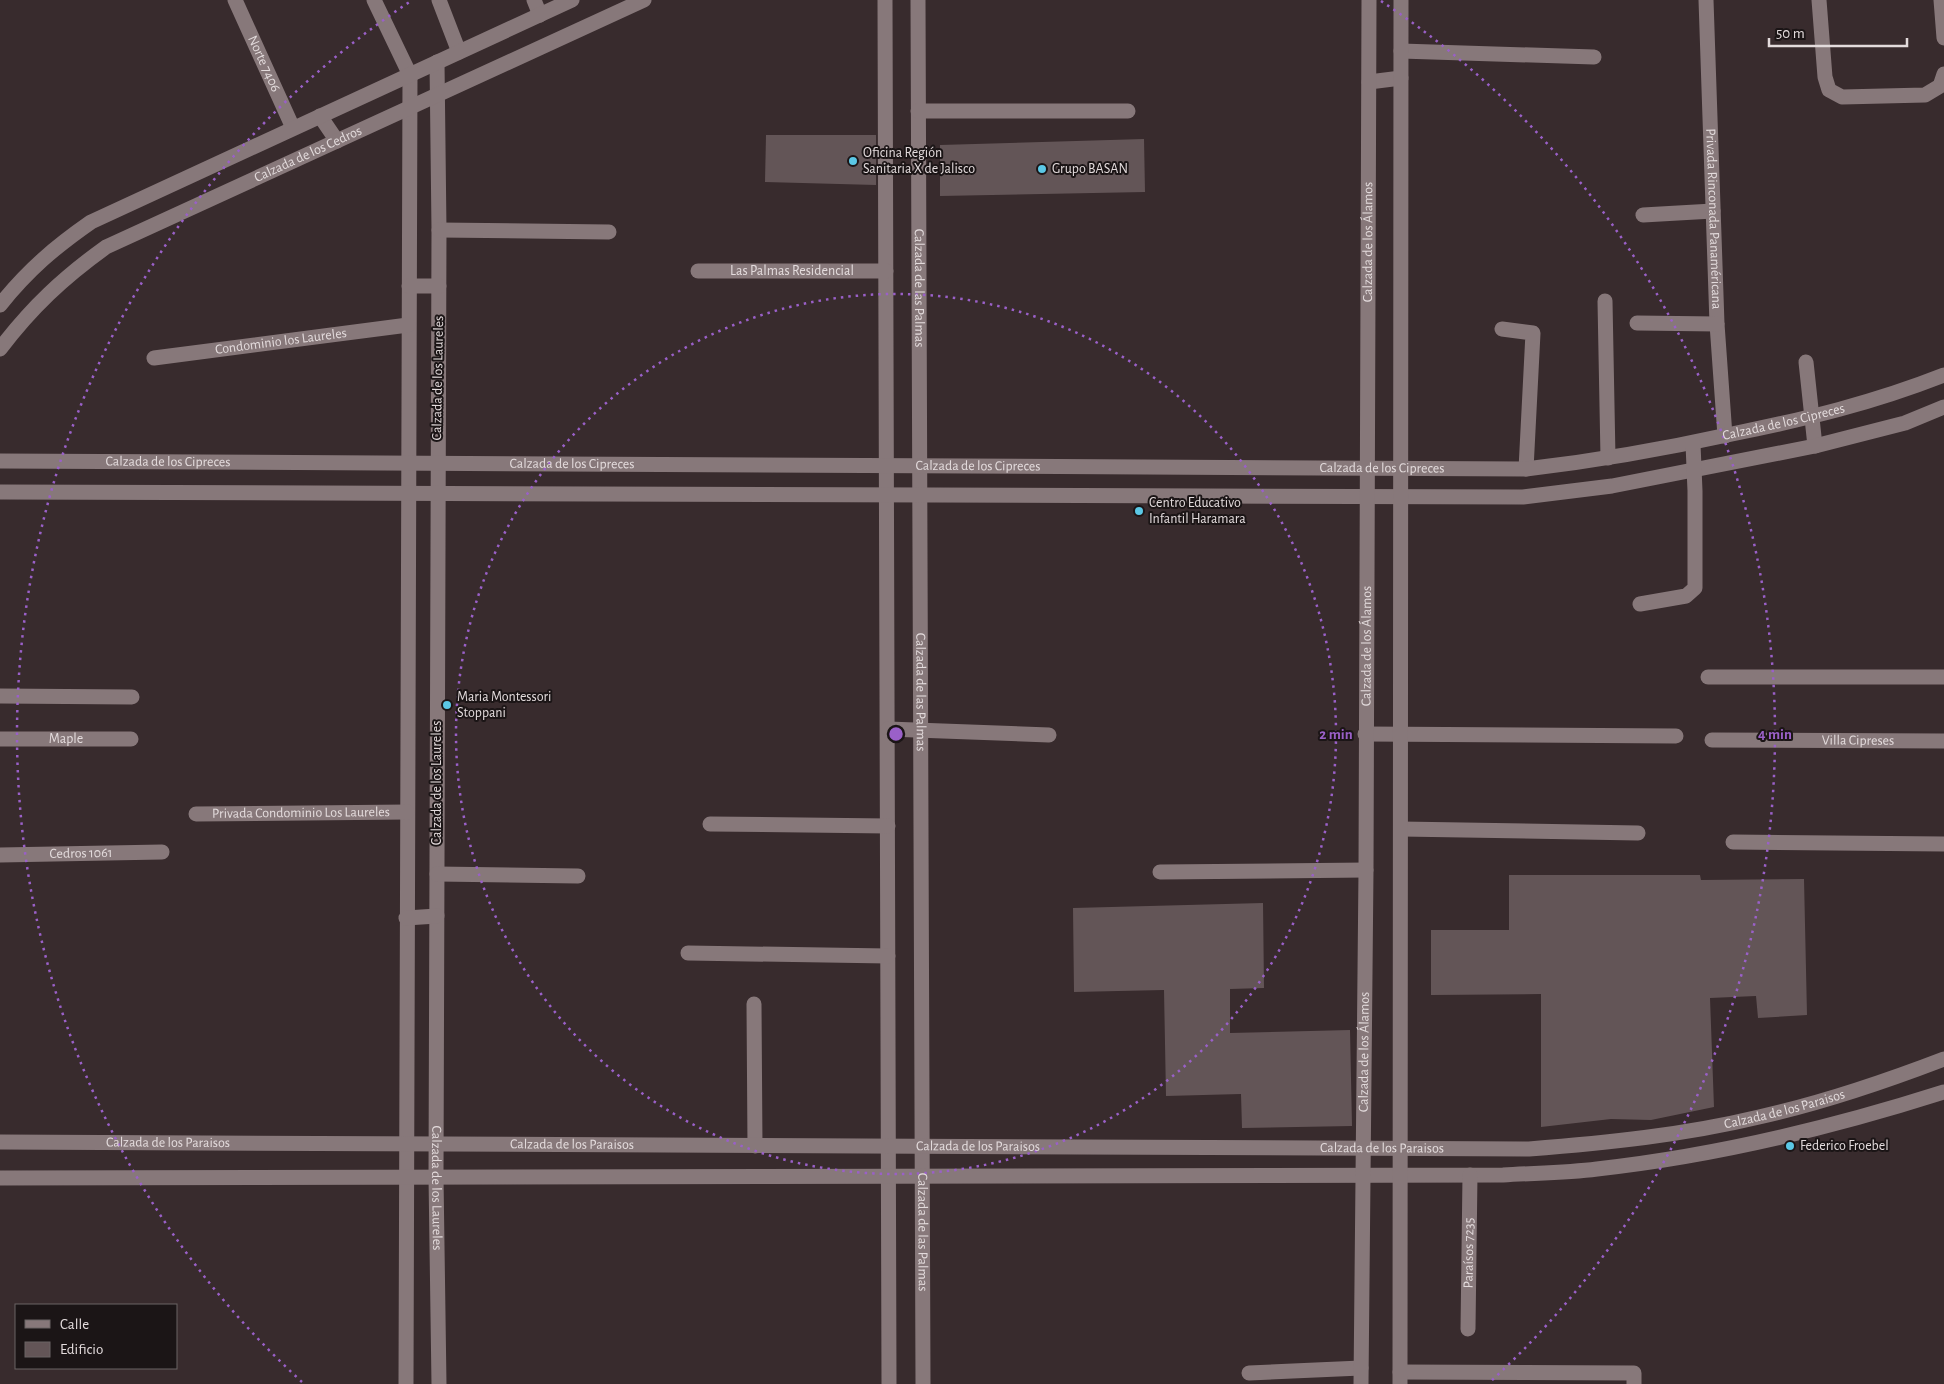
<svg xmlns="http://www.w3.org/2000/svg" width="1944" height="1384" font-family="'Alegreya Sans',sans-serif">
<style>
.building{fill:#635557}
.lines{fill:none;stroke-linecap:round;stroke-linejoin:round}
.minor{stroke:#87787a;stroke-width:15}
.ring{fill:none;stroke:#9a60c8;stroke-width:2.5;stroke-dasharray:2.5 5}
.poi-dot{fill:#5bc8e6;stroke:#1b1516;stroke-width:2}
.labels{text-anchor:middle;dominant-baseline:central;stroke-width:4;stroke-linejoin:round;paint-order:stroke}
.street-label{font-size:14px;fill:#e3dbdc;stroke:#1b1516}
.poi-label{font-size:14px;fill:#e3dbdc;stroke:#1b1516;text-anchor:start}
.centre{fill:#9a60c8;stroke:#1b1516;stroke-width:2.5}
.ring-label{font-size:15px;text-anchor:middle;font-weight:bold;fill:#9a60c8;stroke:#1b1516;stroke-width:4;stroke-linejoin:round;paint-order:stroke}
</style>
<rect width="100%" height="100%" fill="#382b2d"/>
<g class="building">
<polygon points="766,135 876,135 876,185 765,182"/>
<polygon points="1144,139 1145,192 940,196 940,145"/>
<polygon points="1509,875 1700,875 1701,880 1804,879 1807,1015 1758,1018 1756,996 1710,998 1714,1107 1651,1120 1611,1119 1541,1127 1541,994 1431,995 1431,930 1509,930"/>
<polygon points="1263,903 1264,988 1230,989 1230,1033 1350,1030 1352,1126 1242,1128 1241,1094 1166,1096 1164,990 1074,992 1073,908"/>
</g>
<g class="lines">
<g class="minor">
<path id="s1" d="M235 0 293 128"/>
<polyline points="374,0 410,75 406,1384"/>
<polyline points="439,0 459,52"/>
<polyline points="534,0 540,15"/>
<polyline points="885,0 889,1384"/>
<path id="s2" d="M918 0 923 1384"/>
<path id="s3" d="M1706 0 1717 324 1725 436"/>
<polyline points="1819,0 1825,77 1829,90 1842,97 1925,95 1940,86 1944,74"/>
<polyline points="1941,0 1944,38"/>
<polyline points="1401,51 1594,57"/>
<path id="s4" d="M437 62 439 230 436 1177 439 1384"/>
<polyline points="1369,82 1401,78"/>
<polyline points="918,111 1128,111"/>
<polyline points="320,116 337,141"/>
<polyline points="1643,215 1713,211"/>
<polyline points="439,230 609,232"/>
<path id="s5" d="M698 271H886"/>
<polyline points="409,286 439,286"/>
<polyline points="1605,301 1608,458"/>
<path d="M0 305C28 270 55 247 91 222L572 0"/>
<polyline points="1637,323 1717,324"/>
<polyline points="1502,329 1533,333 1526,469"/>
<path id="s6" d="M0 349C32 307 63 278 106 247L644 0"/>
<path id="s7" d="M154 358 408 325"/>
<polyline points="1806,362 1815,446"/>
<path id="s8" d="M0 461 1526 469C1595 461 1664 449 1732 434 1806 419 1873 403 1944 375"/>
<polyline points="0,492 1523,497 1612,486 1815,446 1905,423 1944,407"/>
<polyline points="1640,604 1686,596 1695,588 1695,491 1693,444"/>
<polyline points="1708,677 1944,677"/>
<polyline points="0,696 132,697"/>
<polyline points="888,729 1049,735"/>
<polyline points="1365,734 1676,736"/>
<path id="s9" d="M0 739H131"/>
<path id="s10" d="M1712 740 1944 741"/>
<path id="s11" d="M196 814 407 812"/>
<polyline points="710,824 888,826"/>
<polyline points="1401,829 1638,833"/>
<polyline points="1733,842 1944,844"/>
<path id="s12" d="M0 855 162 852"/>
<polyline points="1160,872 1366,870"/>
<polyline points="437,874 578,876"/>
<polyline points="406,918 437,916"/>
<polyline points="688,953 888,956"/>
<polyline points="754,1004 755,1146"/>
<path id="s13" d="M0 1142 1529 1149C1606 1143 1684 1135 1759 1117 1822 1103 1884 1082 1944 1059"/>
<path d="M0 1178 1503 1175C1535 1173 1566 1173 1597 1169 1715 1156 1831 1128 1944 1092"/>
<path id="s14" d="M1468 1329 1470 1175"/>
<polyline points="1400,1372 1634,1373 1634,1384"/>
<polyline points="1249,1373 1361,1368"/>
<path id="s15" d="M1361 1384 1366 870 1369 0"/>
<polyline points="1400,1384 1401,0"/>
</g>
</g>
<g class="ring">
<circle cx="896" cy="734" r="440"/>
<path d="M302 1382A879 879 0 0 1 411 1M1381 1A879 879 0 0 1 1490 1382"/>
</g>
<g class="poi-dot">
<circle cx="853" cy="161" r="5"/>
<circle cx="1042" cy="169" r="5"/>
<circle cx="1139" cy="511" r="5"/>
<circle cx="447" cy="705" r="5"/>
<circle cx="1790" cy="1146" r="5"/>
</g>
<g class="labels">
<g class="street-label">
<text stroke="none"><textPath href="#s1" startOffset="70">Norte 7406</textPath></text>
<text stroke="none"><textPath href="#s6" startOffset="370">Calzada de los Cedros</textPath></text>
<text stroke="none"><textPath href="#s3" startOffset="219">Privada Rinconada Panaméricana</textPath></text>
<text stroke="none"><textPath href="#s15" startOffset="1142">Calzada de los Álamos</textPath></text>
<text stroke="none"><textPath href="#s5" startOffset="94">Las Palmas Residencial</textPath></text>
<text stroke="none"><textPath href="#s2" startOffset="288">Calzada de las Palmas</textPath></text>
<text stroke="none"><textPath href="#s7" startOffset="128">Condominio los Laureles</textPath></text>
<text transform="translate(438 378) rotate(-89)">Calzada de los Laureles</text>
<text stroke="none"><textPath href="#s8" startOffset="1788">Calzada de los Cipreces</textPath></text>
<text stroke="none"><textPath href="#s8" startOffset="168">Calzada de los Cipreces</textPath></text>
<text stroke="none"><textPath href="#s8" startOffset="572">Calzada de los Cipreces</textPath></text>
<text stroke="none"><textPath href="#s8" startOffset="978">Calzada de los Cipreces</textPath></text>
<text stroke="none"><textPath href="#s8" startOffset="1382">Calzada de los Cipreces</textPath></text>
<text stroke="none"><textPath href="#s15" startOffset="738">Calzada de los Álamos</textPath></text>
<text stroke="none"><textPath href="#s2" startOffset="692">Calzada de las Palmas</textPath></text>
<text stroke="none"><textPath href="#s9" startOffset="66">Maple</textPath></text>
<text stroke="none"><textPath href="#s10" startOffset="146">Villa Cipreses</textPath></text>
<text transform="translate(437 783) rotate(-90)">Calzada de los Laureles</text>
<text stroke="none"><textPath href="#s11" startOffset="105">Privada Condominio Los Laureles</textPath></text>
<text stroke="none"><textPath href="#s12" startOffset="81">Cedros 1061</textPath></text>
<text stroke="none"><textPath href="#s15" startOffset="332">Calzada de los Álamos</textPath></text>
<text stroke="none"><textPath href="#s13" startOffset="1788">Calzada de los Paraisos</textPath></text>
<text stroke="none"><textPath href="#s13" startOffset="168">Calzada de los Paraisos</textPath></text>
<text stroke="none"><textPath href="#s13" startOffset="572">Calzada de los Paraisos</textPath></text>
<text stroke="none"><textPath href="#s13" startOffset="978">Calzada de los Paraisos</textPath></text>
<text stroke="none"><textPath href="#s13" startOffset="1382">Calzada de los Paraisos</textPath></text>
<text stroke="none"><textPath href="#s4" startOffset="1126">Calzada de los Laureles</textPath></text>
<text stroke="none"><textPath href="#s2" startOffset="1232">Calzada de las Palmas</textPath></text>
<text stroke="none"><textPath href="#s14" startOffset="76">Paraísos 7235</textPath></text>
</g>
<g class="poi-label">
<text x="863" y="153">Oficina Región<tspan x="863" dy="16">Sanitaria X de Jalisco</tspan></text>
<text x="1052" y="169">Grupo BASAN</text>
<text x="1149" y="503">Centro Educativo<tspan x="1149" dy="16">Infantil Haramara</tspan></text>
<text x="457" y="697">Maria Montessori<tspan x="457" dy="16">Stoppani</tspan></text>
<text x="1800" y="1146">Federico Froebel</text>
</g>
</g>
<circle cx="896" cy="734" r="8" class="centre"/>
<g class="ring-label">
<text x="1336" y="739">2 min</text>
<text x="1775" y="739">4 min</text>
</g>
<rect x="15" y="1304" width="162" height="65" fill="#1b1516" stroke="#6b6465"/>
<rect x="25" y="1320" width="25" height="8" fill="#87787a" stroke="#6b6465"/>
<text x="60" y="1329" font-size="15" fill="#e3dbdc">Calle</text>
<rect x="25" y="1342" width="25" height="15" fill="#635557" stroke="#6b6465"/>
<text x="60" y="1354" font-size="15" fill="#e3dbdc">Edificio</text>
<path d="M1769 38v8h138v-8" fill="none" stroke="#e3dbdc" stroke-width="2.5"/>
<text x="1776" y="38" font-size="15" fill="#e3dbdc" stroke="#1b1516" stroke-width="4" paint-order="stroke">50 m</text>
</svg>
